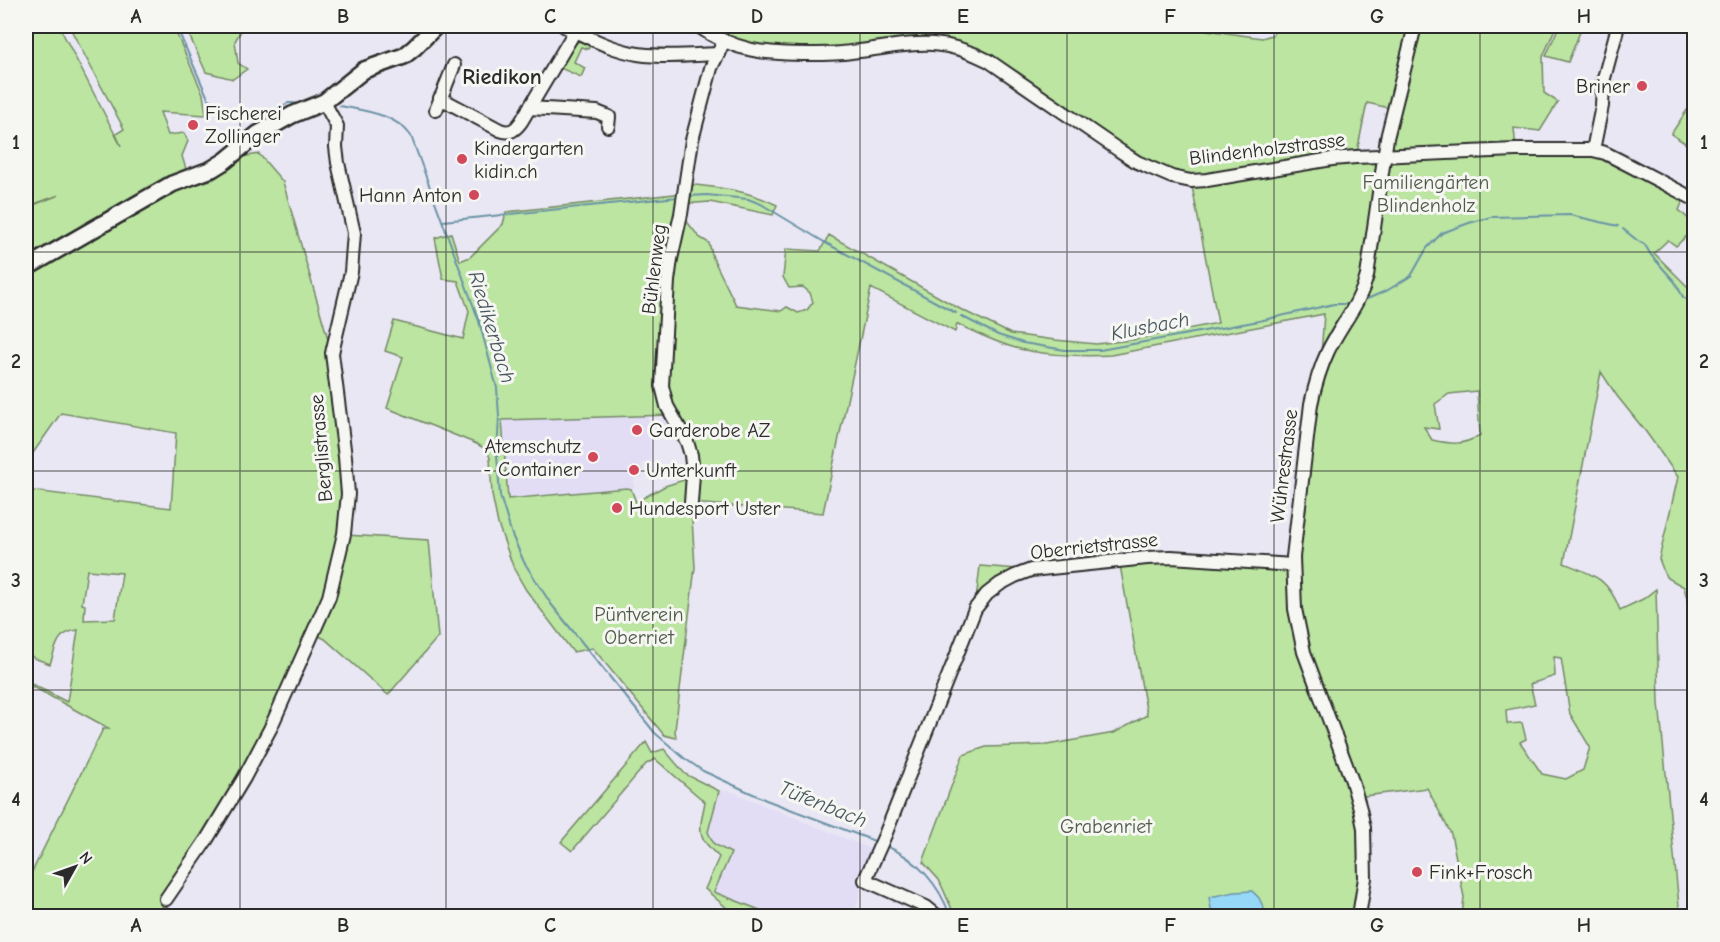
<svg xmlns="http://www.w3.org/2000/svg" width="1720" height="942" font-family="'Comic Neue',sans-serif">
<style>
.built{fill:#e2ddf5}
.green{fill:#bbe5a1;stroke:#738866;stroke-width:1.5;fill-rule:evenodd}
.water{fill:#96d8f8;stroke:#6b93a6;stroke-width:1.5}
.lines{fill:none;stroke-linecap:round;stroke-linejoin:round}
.stream{stroke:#6b93a6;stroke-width:2}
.minor-casing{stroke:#2b2b2b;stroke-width:16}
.major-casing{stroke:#2b2b2b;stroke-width:20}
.minor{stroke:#f6f6f2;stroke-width:12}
.major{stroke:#f6f6f2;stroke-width:15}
.grid{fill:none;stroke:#2b2b2b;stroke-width:1.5;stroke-opacity:0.55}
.poi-dot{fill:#d1495b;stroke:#f6f6f2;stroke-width:2}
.labels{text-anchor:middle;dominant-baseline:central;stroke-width:6;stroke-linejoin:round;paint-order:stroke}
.poi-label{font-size:20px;fill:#2b2b2b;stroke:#f6f6f2;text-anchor:start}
.street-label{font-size:20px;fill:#2b2b2b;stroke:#f6f6f2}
.park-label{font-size:20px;fill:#4f5a48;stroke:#f6f6f2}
.water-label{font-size:21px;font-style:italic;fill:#46565e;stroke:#f6f6f2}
.quarter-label{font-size:22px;font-weight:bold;fill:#2b2b2b;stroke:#f6f6f2}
.neatline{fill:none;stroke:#2b2b2b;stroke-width:2}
.grid-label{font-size:20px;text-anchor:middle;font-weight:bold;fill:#2b2b2b}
</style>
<rect width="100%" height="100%" fill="#eae7f4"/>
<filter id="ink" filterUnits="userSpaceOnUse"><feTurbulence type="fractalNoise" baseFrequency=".0167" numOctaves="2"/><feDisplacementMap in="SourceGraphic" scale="12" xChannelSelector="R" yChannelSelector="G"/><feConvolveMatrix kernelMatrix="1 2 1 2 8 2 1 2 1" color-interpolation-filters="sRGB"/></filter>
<g filter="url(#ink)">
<g class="built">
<polygon points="647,416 649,421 666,420 667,428 650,430 651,463 642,463 642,478 634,478 634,488 508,499 502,419"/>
<polygon points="728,790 878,852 865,880 855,910 837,916 775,916 714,892 731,853 714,844 708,832 719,791"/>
</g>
<g class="green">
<polygon points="26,26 59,26 121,146 116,134 124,129 69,26 173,26 203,94 206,115 160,112 168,135 184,133 188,141 182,156 186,169 169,176 26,257 26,208 59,195 26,207"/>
<polygon points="185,26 244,26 235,41 238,63 247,69 233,79 206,72"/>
<path d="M708 26H1153V30L1185 27 1262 38 1272 35 1279 26H1556L1543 57 1544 93 1558 102 1540 131 1514 128 1516 149 1593 150 1686 194 1679 210 1694 224V229L1676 246 1668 240 1654 253 1694 293V626L1684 587 1666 577 1659 559 1678 477 1646 432 1617 396 1601 372 1564 563C1594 575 1608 578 1620 610L1643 599 1656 589 1659 703 1680 916H1462L1464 897 1451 834 1427 788 1357 797 1360 809 1359 916H955L939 880 923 862 963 755 986 747 1047 745 1114 733 1147 715 1119 560 1293 565 1320 369 1324 314 1111 355C1083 357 1036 355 1009 346 991 340 974 332 957 324L955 332 871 288 823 513 691 503 695 567 675 730 676 738 664 735 593 648 573 652 526 590 514 569 498 524 492 495 490 458 487 450 477 444 387 408 403 357 385 351 394 321 463 339 469 311 458 281 443 279 435 238 451 233 460 261 470 257 503 224 506 212 684 193 685 184C718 187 747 190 777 205L773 215 710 202 682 204 681 214 699 237 709 243 713 258 736 305 781 311 787 307 798 313 807 310 813 302 810 293 803 287 789 288 783 277 786 249 820 251 829 235 960 309 1011 334 1055 340 1096 344 1132 340 1218 323 1191 181 1172 177 956 47 849 53 748 50ZM1367 103 1394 109 1383 155 1356 157ZM1477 391 1480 435C1463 446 1451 444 1432 440L1424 427 1439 429 1435 404 1449 394ZM671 415 693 474 684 476V480L665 486 636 502 631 489 627 488 508 499 502 420ZM1554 657 1561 658 1570 714 1590 747 1583 770 1566 779 1542 774 1520 742 1526 739 1522 723 1507 724 1506 710 1535 704 1530 684 1555 676Z"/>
<polygon points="1559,26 1582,27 1568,62 1546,56"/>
<polygon points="580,40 591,44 588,49 581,47 574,62 585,68 581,77 560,68 572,47"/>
<polygon points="1687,110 1694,116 1694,149 1671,134"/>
<path d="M259 154 283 182 332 353 346 535 429 540 438 637 388 695 325 639 315 634 245 779 169 898 155 916H26V884L103 729H110L26 683V681L67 702 78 630C56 633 57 645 50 664L34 658 26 652V490L171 508 176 433 61 413 26 463V277L180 189 214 179 241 157ZM87 570 122 573 115 619 84 620 85 605 82 604Z"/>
<polygon points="980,566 1031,570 1015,576 975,609"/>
<path d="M646 742 652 753 664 749 685 774 719 791 708 832 714 844 731 853 714 892 775 916H736L705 889 719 857C696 836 699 832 705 802L655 759 646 764 572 851 561 842Z"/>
</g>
<polygon class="water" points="1252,891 1259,898 1265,911 1259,916 1244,914 1242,916 1215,913 1211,909 1209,897 1235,892"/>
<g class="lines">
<g class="stream">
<polyline points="176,26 208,98 231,115 245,120 259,119 288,103 294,103"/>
<path d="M340 106C365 111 396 114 411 136L479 321 497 388 499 416 497 455 500 496 512 535 524 562 551 604 655 733 684 758 703 771 766 800 877 842"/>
<polyline points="689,196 707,195 748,199 761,204 824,242 956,313"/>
<polyline points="443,221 678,197"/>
<polyline points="1623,229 1638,241 1645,245 1651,255 1675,282 1683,297 1694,304"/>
<polyline points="1367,299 1388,290 1411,276 1427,248 1442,233 1469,223 1491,217 1570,215 1618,226"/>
<polyline points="961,316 998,335 1023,343 1065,350 1100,350 1259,321 1334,304 1348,304"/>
<path d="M886 846C916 858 940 885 950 916"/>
</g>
<defs>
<g id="minor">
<path d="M564 26C588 37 612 50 638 54 664 58 692 55 718 54"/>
<path d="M698 26C735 52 766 54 810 54 824 54 838 54 851 52 907 46 935 33 989 61L1120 151 1137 162 1172 177 1191 181 1207 180 1332 159 1356 157 1515 150H1593L1605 153 1619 160 1694 199"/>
<path d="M440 98 500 130C510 134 515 130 521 122L575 31"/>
<polyline points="529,108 597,112 609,117 608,126"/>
<polyline points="436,110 454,65"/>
<polyline points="1593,150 1602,106 1603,82 1618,26"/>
<polyline points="691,503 693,474 691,455 687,442 667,406 662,386 668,281 671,259 681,214 692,140 711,68 724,41"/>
<polyline points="166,899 207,839 244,778 270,729 329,597 344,534 348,494 345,457 332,353 351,272 354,233 338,163 336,147 337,126 324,102"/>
<polyline points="937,916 926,907 865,880 885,835 975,609 987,594 1000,584 1015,576 1031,570 1147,558 1171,557 1293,565"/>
<path d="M1359 916 1365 878 1364 828 1360 809 1352 781 1304 652 1295 609 1293 557 1311 404C1315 385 1320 368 1328 351 1341 324 1359 306 1367 276L1387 138 1415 26"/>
</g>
<polyline id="major" points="26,268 172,184 212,169 225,161 258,134 292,115 324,102 364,70 404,56 414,48 436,26"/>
</defs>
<use href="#minor" class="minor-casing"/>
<use href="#major" class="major-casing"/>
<use href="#minor" class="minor"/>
<use href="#major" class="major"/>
</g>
</g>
<path class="grid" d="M240 26V916M446 26V916M653 26V916M860 26V916M1067 26V916M1274 26V916M1480 26V916M26 252H1694M26 471H1694M26 690H1694"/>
<g class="poi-dot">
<circle cx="1642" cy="86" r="6"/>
<circle cx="193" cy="125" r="6"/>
<circle cx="462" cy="159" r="6"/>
<circle cx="474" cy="195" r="6"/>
<circle cx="637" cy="430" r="6"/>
<circle cx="593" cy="457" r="6"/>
<circle cx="634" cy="470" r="6"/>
<circle cx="617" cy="508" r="6"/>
<circle cx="1417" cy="872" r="6"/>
</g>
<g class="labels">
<g class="poi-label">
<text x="1630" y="86" text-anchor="end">Briner</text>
<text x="205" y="113">Fischerei<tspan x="205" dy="23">Zollinger</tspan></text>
<text x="474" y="148">Kindergarten<tspan x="474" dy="23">kidin.ch</tspan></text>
<text x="462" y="195" text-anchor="end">Hann Anton</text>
<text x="649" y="430">Garderobe AZ</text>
<text x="581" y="446" text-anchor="end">Atemschutz<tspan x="581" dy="23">- Container</tspan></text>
<text x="646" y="470">Unterkunft</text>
<text x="629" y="508">Hundesport Uster</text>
<text x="1429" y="872">Fink+Frosch</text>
</g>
<g class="street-label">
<text transform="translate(1267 149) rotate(-7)">Blindenholzstrasse</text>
<text transform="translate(654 269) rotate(-83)">Bühlenweg</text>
<text transform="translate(321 448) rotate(-95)">Berglistrasse</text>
<text transform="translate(1284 466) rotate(-83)">Wührestrasse</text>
<text transform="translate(1094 546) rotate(-6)">Oberrietstrasse</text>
</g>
<g class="park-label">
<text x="1426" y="182">Familiengärten<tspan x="1426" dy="23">Blindenholz</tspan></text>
<text x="639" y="614">Püntverein<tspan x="639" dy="23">Oberriet</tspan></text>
<text x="1106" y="826">Grabenriet</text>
</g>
<g class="water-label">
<text transform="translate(1150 326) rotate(-11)">Klusbach</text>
<text transform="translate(492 327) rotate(73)">Riedikerbach</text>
<text transform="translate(823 804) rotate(22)">Tüfenbach</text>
</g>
<g class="quarter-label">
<text x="502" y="77">Riedikon</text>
</g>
</g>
<rect width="1720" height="942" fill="none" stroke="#f6f6f2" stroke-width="66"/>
<g transform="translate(75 867) rotate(50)" stroke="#f6f6f2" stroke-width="4.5" paint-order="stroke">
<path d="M0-4.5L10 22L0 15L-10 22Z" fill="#2b2b2b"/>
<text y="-9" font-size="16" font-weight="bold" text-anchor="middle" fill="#2b2b2b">N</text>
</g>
<rect x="33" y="33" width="1654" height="876" class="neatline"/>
<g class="grid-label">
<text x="136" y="23">A</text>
<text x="343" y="23">B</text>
<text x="550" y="23">C</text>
<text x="757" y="23">D</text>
<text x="963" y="23">E</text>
<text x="1170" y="23">F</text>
<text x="1377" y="23">G</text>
<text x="1584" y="23">H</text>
<text x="16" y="149">1</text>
<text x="1704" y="149">1</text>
<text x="16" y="368">2</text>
<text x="1704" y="368">2</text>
<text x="16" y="587">3</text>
<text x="1704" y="587">3</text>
<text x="16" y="806">4</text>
<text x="1704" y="806">4</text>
<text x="136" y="932">A</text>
<text x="343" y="932">B</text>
<text x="550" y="932">C</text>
<text x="757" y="932">D</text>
<text x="963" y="932">E</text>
<text x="1170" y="932">F</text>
<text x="1377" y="932">G</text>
<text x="1584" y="932">H</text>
</g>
</svg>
